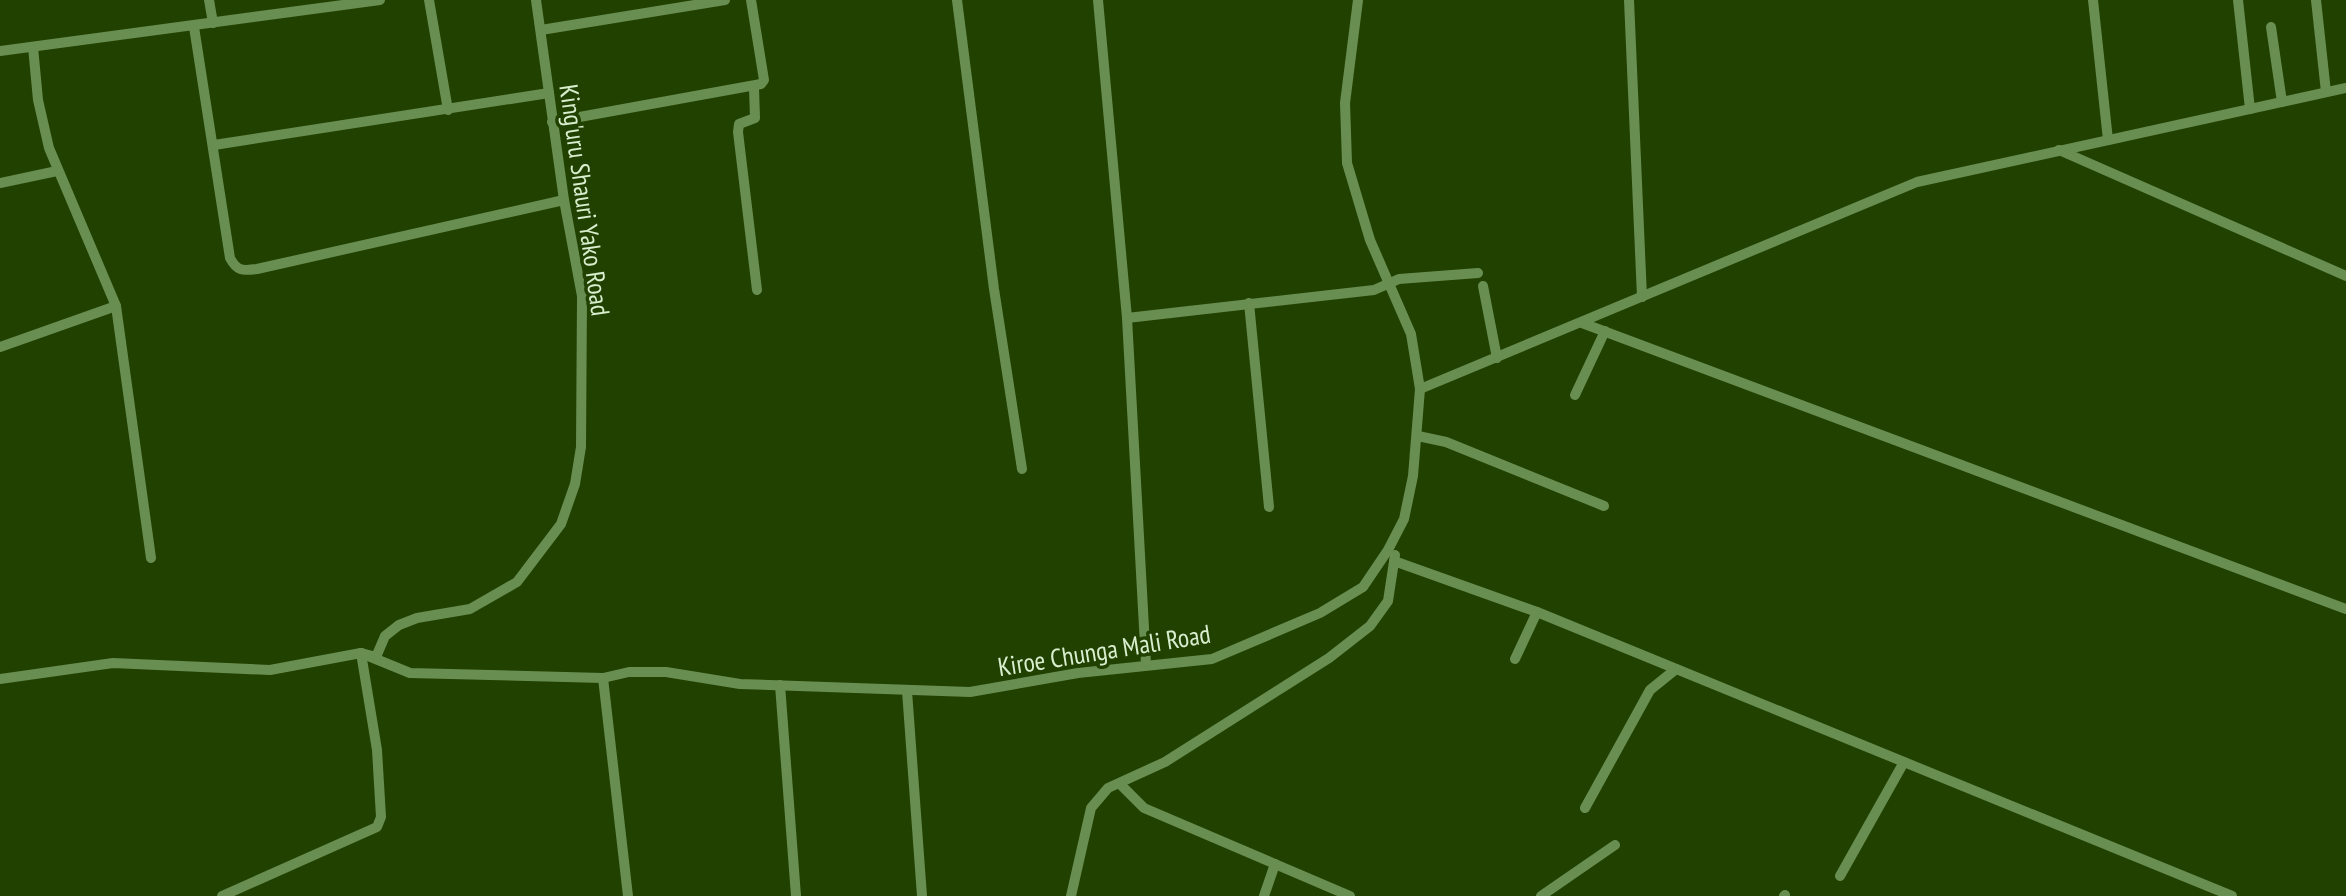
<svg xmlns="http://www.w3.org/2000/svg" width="2346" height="896" font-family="'PT Sans Narrow',sans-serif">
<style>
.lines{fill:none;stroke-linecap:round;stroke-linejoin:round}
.minor{stroke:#698e51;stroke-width:10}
.labels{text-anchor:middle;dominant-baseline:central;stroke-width:7;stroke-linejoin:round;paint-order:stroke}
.street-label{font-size:26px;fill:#d9eece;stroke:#204100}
</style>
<rect width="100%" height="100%" fill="#204100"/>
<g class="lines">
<g class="minor">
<polyline points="209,0 213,23"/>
<polyline points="429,0 448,110"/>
<polyline points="957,0 994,289 1022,469"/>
<polyline points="1098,0 1127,318 1146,664"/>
<polyline points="1629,0 1642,297"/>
<polyline points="2093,0 2108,140"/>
<polyline points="2238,0 2250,109"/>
<polyline points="2316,0 2326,92"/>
<path d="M194 27 230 258C237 271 242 271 257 269L564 200"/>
<polyline points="2271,27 2282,102"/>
<polyline points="541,30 725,0"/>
<polyline points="33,47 38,100 49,148 116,306 151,558"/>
<polyline points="0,51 380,0"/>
<polyline points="754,88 755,118 739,124 738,132 757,290"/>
<polyline points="552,122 761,84 764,80 751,0"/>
<polyline points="214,145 549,93"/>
<polyline points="2059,150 2346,276"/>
<polyline points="0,183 57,171"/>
<polyline points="1483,286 1497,358"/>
<polyline points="1249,303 1269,507"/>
<polyline points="1127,318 1374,290 1399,279 1478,273"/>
<polyline points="1582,323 2346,609"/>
<polyline points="0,347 116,306"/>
<polyline points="1420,389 1917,182 2346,88"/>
<polyline points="1575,395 1605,331"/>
<polyline points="1418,436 1446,442 1604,506"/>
<polyline points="1394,561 1537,612 2232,896"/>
<polyline points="361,653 410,673 603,678 629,672 666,672 740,684 970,692 1078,673 1212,659 1320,613 1363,587 1388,550 1404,519 1413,476 1420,389 1411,334 1370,240 1347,163 1345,103 1358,0"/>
<polyline points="1515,659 1537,612"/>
<polyline points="603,678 628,896"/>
<polyline points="0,679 113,663 270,670 361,653 376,657 385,636 399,625 417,618 470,609 517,582 561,524 575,484 581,447 582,296 564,200 536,0"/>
<polyline points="780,685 796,896"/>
<polyline points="907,691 922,896"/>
<polyline points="1120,784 1144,808 1350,896"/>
<polyline points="1585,808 1650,690 1676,669"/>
<polyline points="1840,876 1904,762"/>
<polyline points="222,896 377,827 381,817 377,750 361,653"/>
<polyline points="1071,896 1091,808 1108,788 1165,762 1329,658 1370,626 1388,601 1395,555"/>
<polyline points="1264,896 1275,864"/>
<polyline points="1541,896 1615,845"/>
<polyline points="1784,896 1785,895"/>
</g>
</g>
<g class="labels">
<g class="street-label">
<text transform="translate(585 200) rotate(82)">King'uru Shauri Yako Road</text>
<text transform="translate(1104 650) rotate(-9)">Kiroe Chunga Mali Road</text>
</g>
</g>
</svg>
